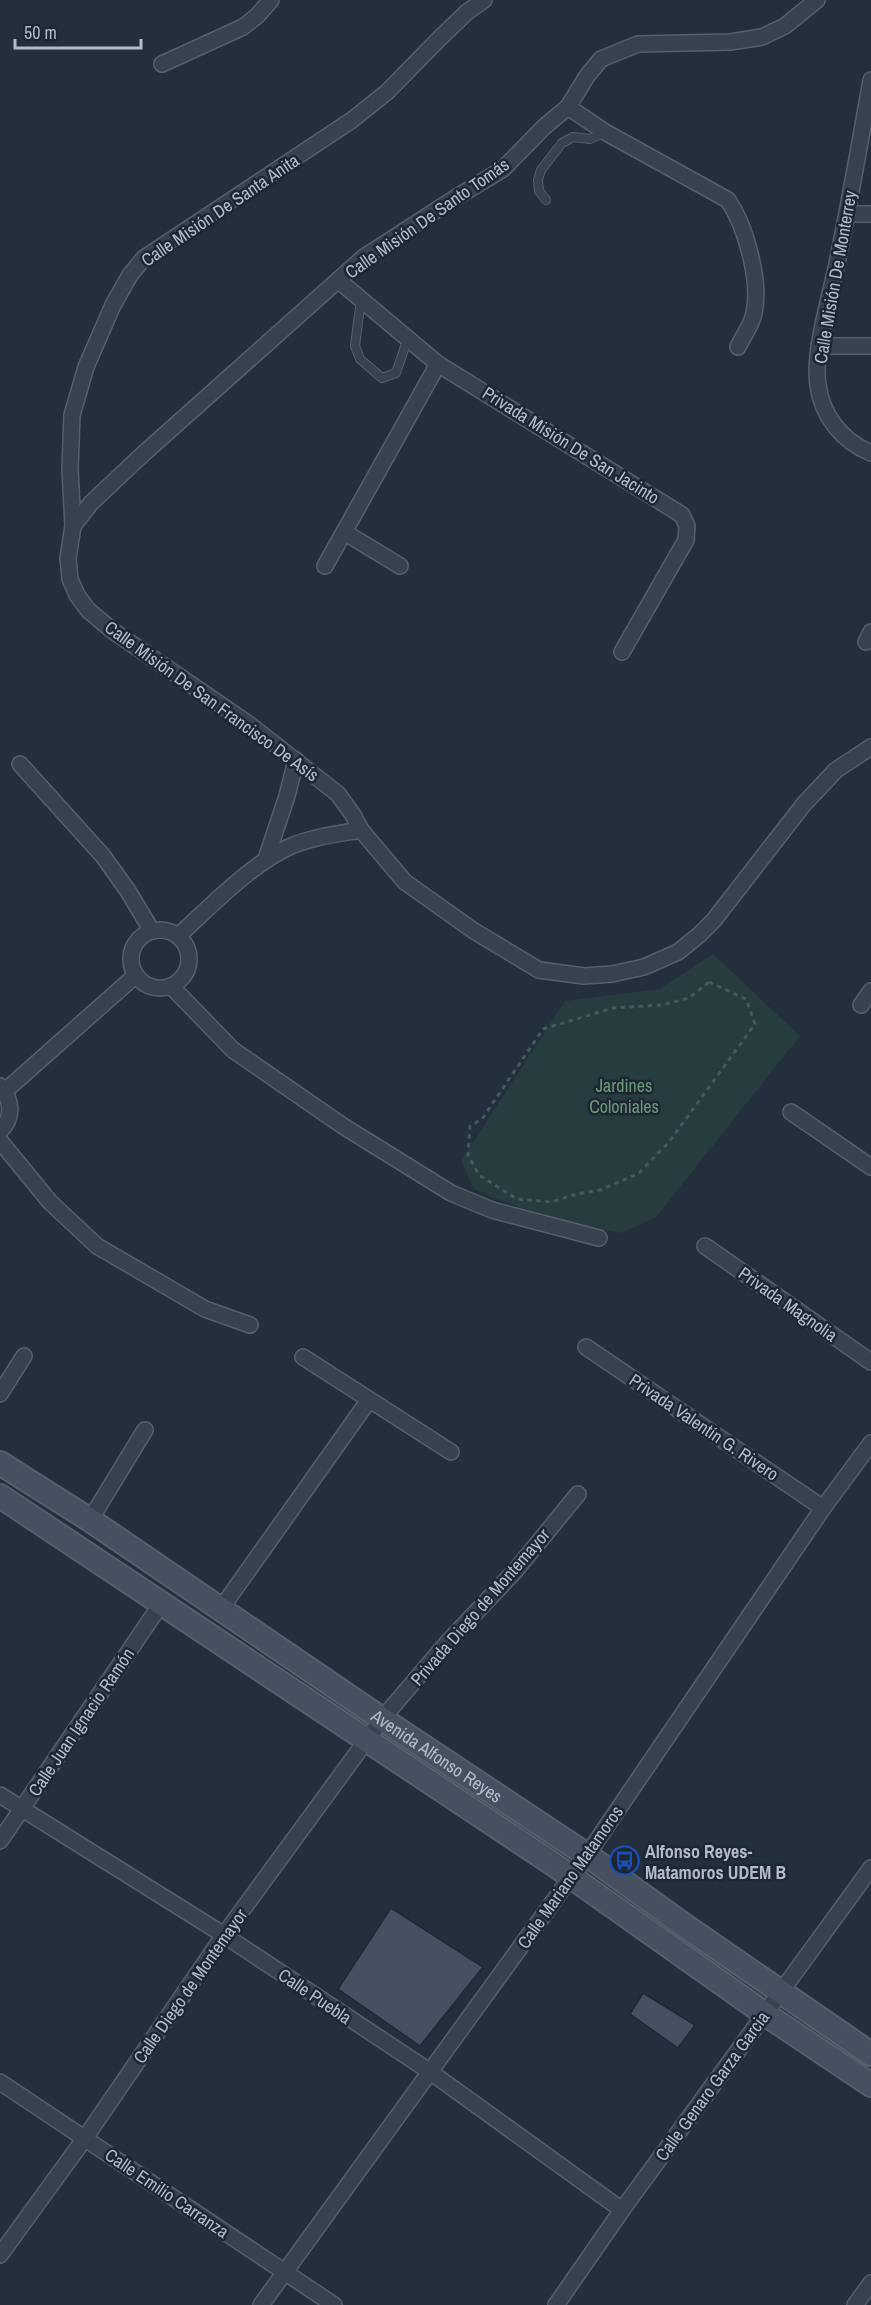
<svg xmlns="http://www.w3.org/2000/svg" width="871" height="2305" font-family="'Archivo Narrow',sans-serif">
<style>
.green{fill:#263c3f}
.building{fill:#455162;stroke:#1f2835;stroke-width:1.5}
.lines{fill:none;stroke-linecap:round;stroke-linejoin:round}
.lane-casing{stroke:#565f6c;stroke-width:10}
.street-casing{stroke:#565f6c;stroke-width:18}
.secondary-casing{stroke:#565f6c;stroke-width:26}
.path{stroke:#44595c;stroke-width:3;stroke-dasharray:4.5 4.5;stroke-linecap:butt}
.lane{stroke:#38414e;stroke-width:8}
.street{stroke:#38414e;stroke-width:15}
.secondary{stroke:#465061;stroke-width:22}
.labels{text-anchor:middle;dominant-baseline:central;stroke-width:5;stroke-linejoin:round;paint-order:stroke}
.street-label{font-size:18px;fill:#b4bcc9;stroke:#1d2633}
.park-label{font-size:18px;fill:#6b9a76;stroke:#1d2633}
.poi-label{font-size:18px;font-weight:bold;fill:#b4bcc9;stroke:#1d2633;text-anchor:start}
</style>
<rect width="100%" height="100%" fill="#242f3e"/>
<polygon class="green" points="713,954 800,1036 656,1217 622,1233 602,1230 545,1218 474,1189 461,1161 565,1001 660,989"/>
<g class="building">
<polygon points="391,1908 483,1967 420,2046 338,1989"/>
<polygon points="643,1993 695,2025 678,2048 630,2014"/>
</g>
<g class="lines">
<defs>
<g id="lane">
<polyline points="546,200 539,191 538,180 541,170 562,143 573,137 590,139 604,133"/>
<polyline points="361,299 355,346 360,359 382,378 396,373 408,338"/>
</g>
<g id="street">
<polyline points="484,0 467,12 440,38 387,92 352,120 144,258 130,275 113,305 86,367 72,415 70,469 73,526 68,558 70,579 77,595 88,610 113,631 250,725 338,794 353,815 361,830 405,882 474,931 539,970 584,976 612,974 644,967 678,952 699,935 714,920 804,804 836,770 871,747"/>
<polyline points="162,64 243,27 257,16 271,0"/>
<path d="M871 80C860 143 849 206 836 268 829 301 813 353 818 385 822 416 842 441 871 453"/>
<path d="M568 107 605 132 728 200C746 227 761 281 754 313 752 325 743 336 738 347"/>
<polyline points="847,214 871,214"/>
<polyline points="338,280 438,364 682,515 687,526 686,540 622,652"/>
<polyline points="819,346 871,346"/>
<polyline points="73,526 91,503 142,455 364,257 455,198 503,169 544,127 568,107 587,76 601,59 638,44 730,42 762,37 785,26 817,0"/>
<polyline points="344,532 400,566"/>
<polyline points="325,566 438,364"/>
<polyline points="866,642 871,632"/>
<polyline points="20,764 103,856 128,891 152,931"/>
<polyline points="266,859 287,796 296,760"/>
<circle cx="160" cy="959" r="29"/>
<path d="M178 936C210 907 250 865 289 847 311 837 337 834 361 830"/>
<polyline points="171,986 233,1050 343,1126 451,1193 492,1210 599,1238"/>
<polyline points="861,1005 871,991"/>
<path d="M0 1086C12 1099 14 1118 0 1131"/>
<polyline points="5,1091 136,975"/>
<polyline points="791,1112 871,1167"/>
<polyline points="0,1141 50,1202 97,1246 205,1309 250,1325"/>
<polyline points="705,1246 871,1362"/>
<polyline points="586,1347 823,1508"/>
<polyline points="303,1357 451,1452"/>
<polyline points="0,1394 24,1356"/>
<polyline points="90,1520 145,1430"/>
<polyline points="220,1610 369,1400"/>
<polyline points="0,1795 224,1935 429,2071 622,2210"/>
<polyline points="0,1841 161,1604"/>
<polyline points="0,2082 334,2305"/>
<polyline points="0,2255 85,2138 224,1935 382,1719 446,1644 515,1571 578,1494"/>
<polyline points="261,2305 587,1855 823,1508 871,1443"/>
<polyline points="556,2305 622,2210 871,1868"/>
<polyline points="855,2305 871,2283"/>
</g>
<g id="secondary">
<path id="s1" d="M0 1463 90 1520 382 1719 587 1855 681 1923 871 2054"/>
<polyline points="0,1496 553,1864 765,2014 871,2085"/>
</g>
</defs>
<use href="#lane" class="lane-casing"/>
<use href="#street" class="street-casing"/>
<use href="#secondary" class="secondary-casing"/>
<polygon class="path" points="709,982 746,999 755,1024 669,1142 638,1174 600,1190 577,1194 551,1202 517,1199 479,1175 468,1155 470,1126 482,1119 543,1029 613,1008 662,1005 689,998"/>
<use href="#lane" class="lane"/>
<use href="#street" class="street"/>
<use href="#secondary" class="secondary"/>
</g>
<defs>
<symbol id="bus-ring" viewBox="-11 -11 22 22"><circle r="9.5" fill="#1d2633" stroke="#1a4fb4" stroke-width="1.5"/><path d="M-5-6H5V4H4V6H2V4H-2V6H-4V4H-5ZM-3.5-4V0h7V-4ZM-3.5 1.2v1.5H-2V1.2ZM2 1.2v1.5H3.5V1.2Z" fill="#1a4fb4"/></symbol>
</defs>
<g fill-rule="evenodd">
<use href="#bus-ring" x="608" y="1844" width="33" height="33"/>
</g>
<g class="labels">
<g class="street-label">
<text transform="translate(220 210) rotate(-34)">Calle Misión De Santa Anita</text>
<text transform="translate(427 218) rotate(-35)">Calle Misión De Santo Tomás</text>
<text transform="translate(835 277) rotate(-80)">Calle Misión De Monterrey</text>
<text transform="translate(571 445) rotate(32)">Privada Misión De San Jacinto</text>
<text transform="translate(212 701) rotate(36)">Calle Misión De San Francisco De Asís</text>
<text transform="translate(788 1304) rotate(35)">Privada Magnolia</text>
<text transform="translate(704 1427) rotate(34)">Privada Valentín G. Rivero</text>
<text transform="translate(480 1607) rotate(-49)">Privada Diego de Montemayor</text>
<text transform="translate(81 1722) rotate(-56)">Calle Juan Ignacio Ramón</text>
<text stroke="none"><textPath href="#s1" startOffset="526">Avenida Alfonso Reyes</textPath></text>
<text transform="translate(570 1877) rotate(-55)">Calle Mariano Matamoros</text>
<text transform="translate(190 1986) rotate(-55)">Calle Diego de Montemayor</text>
<text transform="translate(315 1996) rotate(34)">Calle Puebla</text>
<text transform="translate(712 2086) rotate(-54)">Calle Genaro Garza Garcia</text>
<text transform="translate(167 2193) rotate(34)">Calle Emilio Carranza</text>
</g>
<g class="park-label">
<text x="624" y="1085">Jardines<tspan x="624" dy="21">Coloniales</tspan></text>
</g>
<g class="poi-label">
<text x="645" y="1851">Alfonso Reyes-<tspan x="645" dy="21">Matamoros UDEM B</tspan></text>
</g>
</g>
<path d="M15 39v9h126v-9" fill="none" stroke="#b4bcc9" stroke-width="3"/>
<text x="24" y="39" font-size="18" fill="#b4bcc9" stroke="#1d2633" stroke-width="4.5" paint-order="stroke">50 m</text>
</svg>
